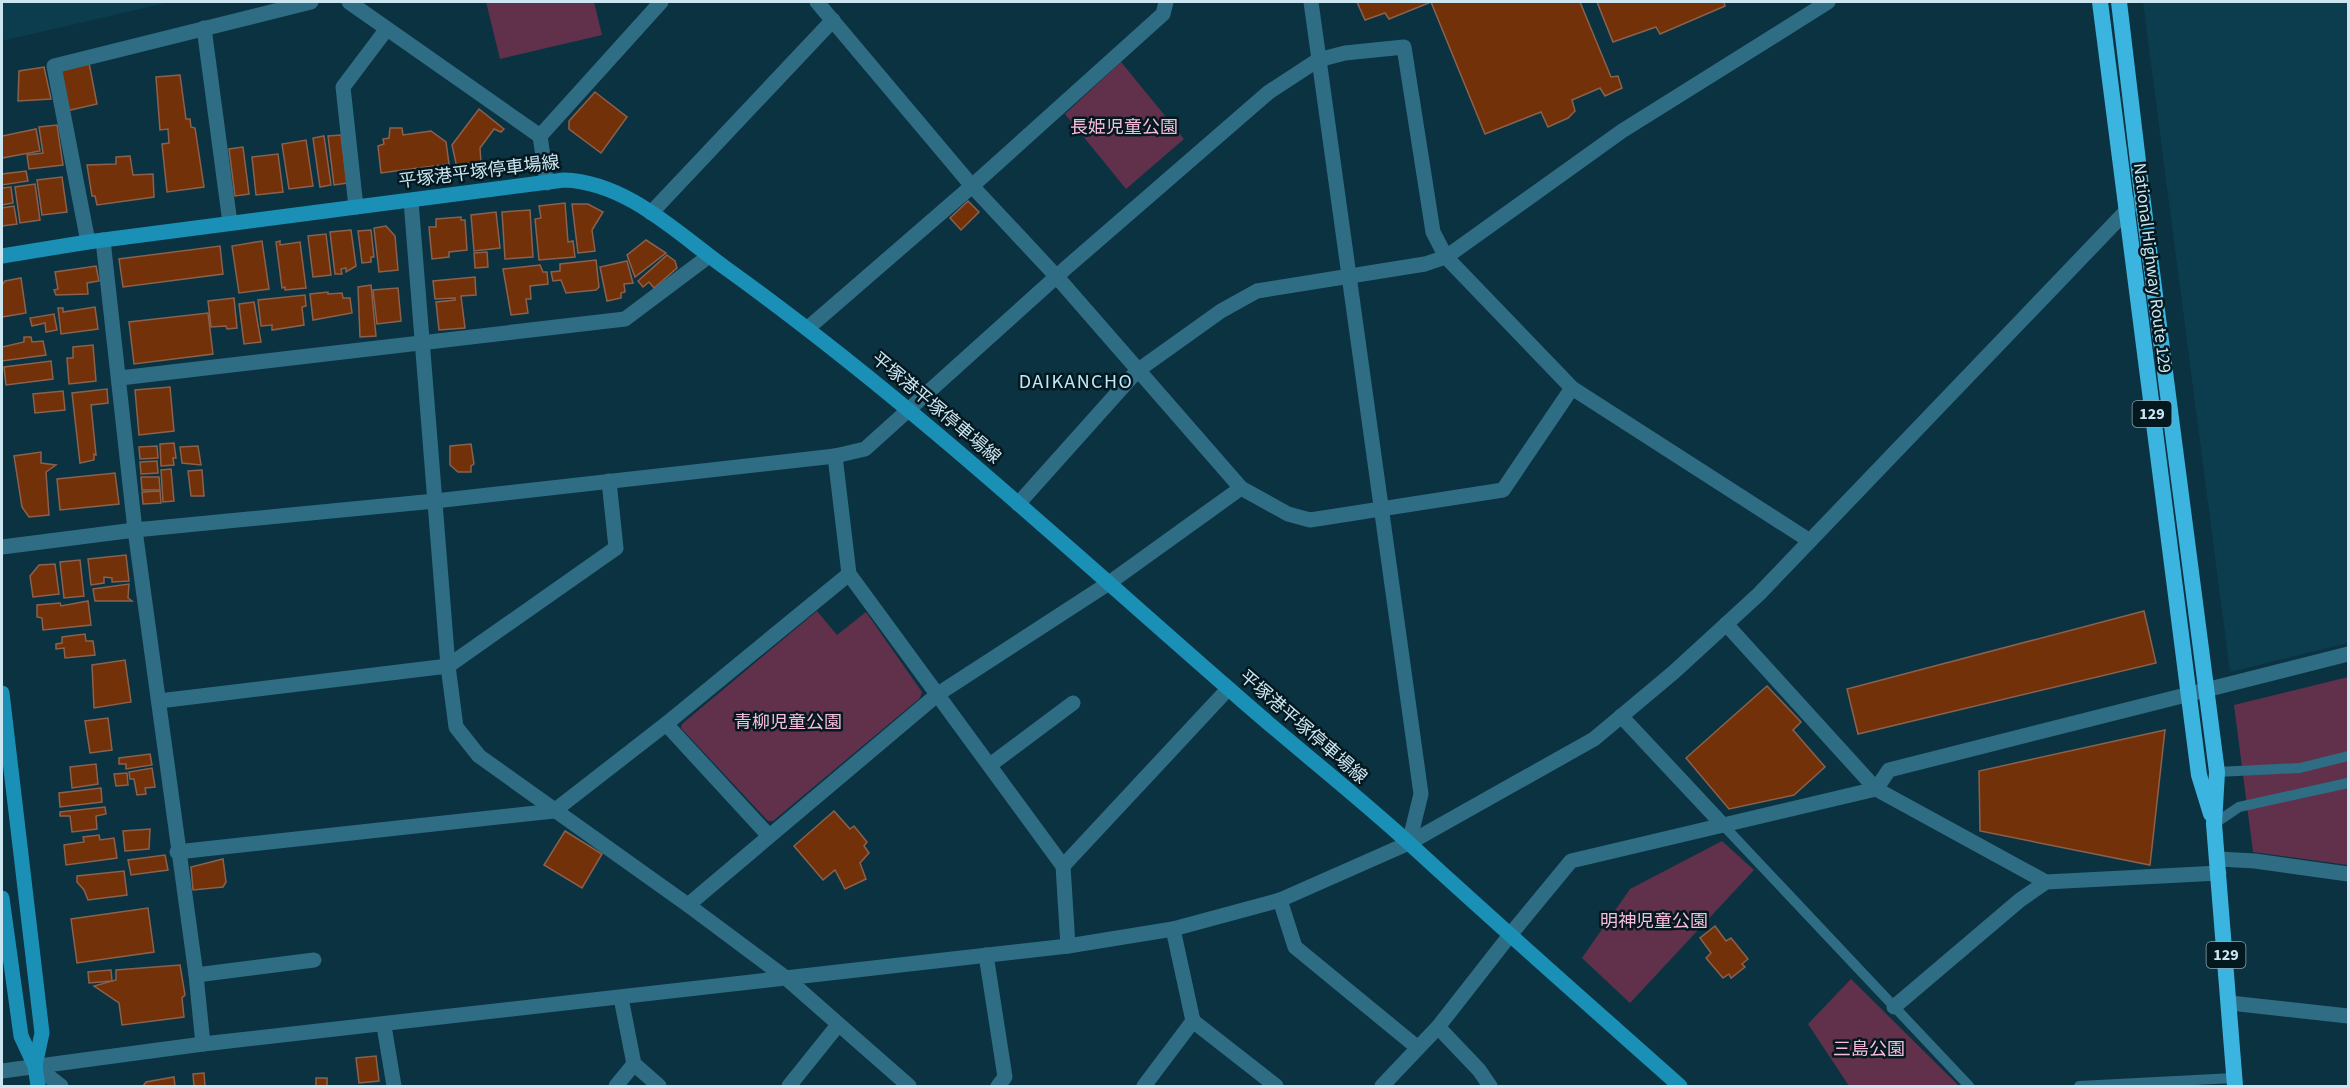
<svg xmlns="http://www.w3.org/2000/svg" width="2350" height="1088" font-family="'Source Sans 3','Noto Sans JP',sans-serif">
<style>
.built{fill:#0c3d4f}
.green{fill:#61314c}
.building{fill:#723109;stroke:#8b614d;stroke-width:1.5}
.lines{fill:none;stroke-linecap:round;stroke-linejoin:round}
.service{stroke:#2f6d85;stroke-width:10}
.minor{stroke:#2f6d85;stroke-width:15}
.tertiary{stroke:#2f6d85;stroke-width:15}
.secondary{stroke:#1b90b6;stroke-width:15}
.trunk{stroke:#3cb4e0;stroke-width:16}
.labels{text-anchor:middle;dominant-baseline:central;stroke-width:5;stroke-linejoin:round;paint-order:stroke}
.shield{fill:#041820;stroke:#90a8b2;stroke-width:1.5}
.shield-label{font-size:16px;font-weight:bold;fill:#cce6f1}
.park-label{font-size:18px;fill:#f9bddc;stroke:#041820}
.street-label{font-size:18px;fill:#cce6f1;stroke:#041820}
.neighbourhood-label{font-size:20px;letter-spacing:1.5px;fill:#bfe9fb;stroke:#041820}
</style>
<rect width="100%" height="100%" fill="#0a3240"/>
<g class="built">
<polygon points="2,2 170,2 2,41"/>
<polygon points="2143,2 2348,2 2348,643 2230,672"/>
</g>
<g class="green">
<polygon points="486,2 594,2 602,35 500,59"/>
<polygon points="1121,62 1184,139 1126,189 1065,114"/>
<polygon points="817,611 837,635 866,612 922,692 920,698 773,821 768,821 681,728 682,724"/>
<polygon points="2348,677 2348,865 2253,852 2234,705"/>
<polygon points="1722,841 1754,870 1630,1003 1582,958 1630,889"/>
<polygon points="1851,979 1959,1086 1849,1086 1808,1024"/>
</g>
<g class="building">
<polygon points="1357,2 1580,2 1611,77 1618,76 1622,88 1605,96 1600,88 1572,100 1575,111 1568,118 1548,127 1541,112 1485,134 1431,2 1389,19 1385,13 1365,20"/>
<polygon points="1597,2 1724,2 1725,6 1660,34 1656,27 1613,42"/>
<polygon points="89,63 97,104 66,111 58,69"/>
<polygon points="44,67 51,99 18,101 19,71"/>
<polygon points="180,75 186,119 190,119 191,127 195,128 204,187 167,192 162,144 169,143 168,129 160,130 156,77"/>
<polygon points="595,92 627,117 601,153 569,129 569,121"/>
<polygon points="479,109 504,129 501,132 494,129 480,148 481,163 469,163 468,167 457,168 452,145"/>
<polygon points="57,125 63,165 29,169 27,155 43,153 39,127"/>
<polygon points="390,128 402,128 403,135 431,131 446,142 449,164 381,173 378,146 384,144 383,139 389,138"/>
<polygon points="36,129 40,151 2,158 2,136"/>
<polygon points="341,135 347,183 334,185 328,136"/>
<polygon points="324,136 331,185 320,187 313,138"/>
<polygon points="306,140 313,186 289,189 282,144"/>
<polygon points="243,147 249,194 235,196 229,149"/>
<polygon points="278,154 283,192 256,195 252,157"/>
<polygon points="130,156 133,175 153,174 154,197 97,205 95,196 92,196 87,165 116,164 116,157"/>
<polygon points="26,171 28,181 2,185 2,174"/>
<polygon points="62,177 67,212 42,215 37,180"/>
<polygon points="35,184 40,220 20,223 15,187"/>
<polygon points="11,187 13,203 2,205 2,188"/>
<polygon points="968,201 979,212 961,230 950,218"/>
<polygon points="565,203 568,242 573,241 575,257 539,260 535,219 541,218 539,206"/>
<polygon points="572,204 588,204 603,212 592,230 595,251 578,253"/>
<polygon points="14,206 17,224 2,226 2,208"/>
<polygon points="530,210 533,257 505,259 502,212"/>
<polygon points="496,212 500,248 474,251 471,215"/>
<polygon points="461,217 461,220 465,220 467,250 449,252 449,257 432,259 429,227 436,227 436,219"/>
<polygon points="386,226 395,236 398,270 379,272 374,228"/>
<polygon points="351,230 356,266 346,272 346,268 341,269 342,274 335,274 330,232"/>
<polygon points="371,230 374,257 371,257 371,262 362,263 358,231"/>
<polygon points="326,234 331,275 313,277 308,236"/>
<polygon points="646,240 666,253 635,277 627,255"/>
<polygon points="262,241 269,289 239,293 232,246"/>
<polygon points="280,241 280,245 300,242 306,288 285,290 285,287 282,288 276,242"/>
<polygon points="220,246 223,274 123,287 119,259"/>
<polygon points="487,252 488,267 475,268 474,253"/>
<polygon points="667,255 675,261 677,268 654,288 649,282 643,287 638,281"/>
<polygon points="596,260 599,287 596,290 566,293 561,280 553,281 551,272 560,271 560,264"/>
<polygon points="627,261 633,283 624,284 625,292 621,293 621,298 607,301 600,267"/>
<polygon points="540,265 543,272 547,272 548,284 530,286 531,299 526,299 528,313 511,315 503,269"/>
<polygon points="96,266 99,281 87,283 88,294 56,295 54,290 58,289 55,272"/>
<polygon points="475,277 476,295 461,296 465,328 439,330 436,302 455,300 455,298 435,299 433,281"/>
<polygon points="21,278 26,313 2,317 2,285 5,281"/>
<polygon points="371,285 376,336 360,337 358,287"/>
<polygon points="398,288 401,321 377,324 373,290"/>
<polygon points="328,292 328,294 342,293 343,298 350,298 352,313 313,320 310,294"/>
<polygon points="305,295 306,306 302,307 304,325 272,330 272,325 261,326 258,300"/>
<polygon points="234,298 237,328 227,329 226,326 211,327 208,301"/>
<polygon points="254,302 261,342 244,344 239,304"/>
<polygon points="95,307 98,329 61,334 58,308 63,308 63,312"/>
<polygon points="208,313 213,354 134,364 129,322"/>
<polygon points="54,314 57,330 46,332 45,323 32,326 30,318"/>
<polygon points="24,337 31,337 32,342 43,341 46,355 2,361 2,347 24,342"/>
<polygon points="93,345 96,381 69,384 67,358 73,358 73,347"/>
<polygon points="51,361 53,379 6,385 4,367"/>
<polygon points="170,387 174,431 139,435 135,390"/>
<polygon points="107,389 108,403 91,405 96,455 94,454 94,460 80,463 72,393"/>
<polygon points="63,391 65,410 35,413 33,394"/>
<polygon points="174,443 176,458 173,458 174,465 161,466 160,444"/>
<polygon points="471,444 474,464 471,466 471,472 458,472 450,465 450,446"/>
<polygon points="157,446 158,458 140,459 139,447"/>
<polygon points="198,446 201,465 182,463 180,447"/>
<polygon points="41,452 41,463 56,465 46,472 49,515 29,517 22,507 14,456"/>
<polygon points="157,461 158,473 141,474 140,462"/>
<polygon points="171,469 174,501 163,502 161,470"/>
<polygon points="202,470 204,496 191,496 188,471"/>
<polygon points="115,473 119,504 60,510 57,479"/>
<polygon points="141,477 159,477 160,490 142,490"/>
<polygon points="160,491 161,503 143,504 142,492"/>
<polygon points="126,555 129,581 112,582 112,578 104,577 104,583 91,585 88,559"/>
<polygon points="80,560 84,596 64,598 60,562"/>
<polygon points="55,564 59,594 33,597 30,576 39,565"/>
<polygon points="129,584 128,598 132,601 95,601 93,589"/>
<polygon points="88,601 91,625 43,630 42,618 37,617 37,605 60,603 61,606"/>
<polygon points="2144,611 2156,663 1858,734 1847,689"/>
<polygon points="85,634 86,641 93,641 95,655 65,658 64,648 56,649 56,644 62,643 62,637"/>
<polygon points="125,660 131,702 94,708 92,665"/>
<polygon points="1767,686 1801,722 1793,730 1825,767 1794,795 1729,809 1686,758"/>
<polygon points="108,718 112,750 90,753 85,721"/>
<polygon points="2165,730 2150,865 1980,831 1979,771"/>
<polygon points="150,754 152,765 126,769 126,764 119,764 119,758"/>
<polygon points="96,764 98,784 72,788 70,767"/>
<polygon points="152,768 155,787 145,788 146,794 137,795 134,779 130,779 129,772"/>
<polygon points="127,773 128,785 116,786 114,774"/>
<polygon points="101,788 102,802 60,807 59,793"/>
<polygon points="105,807 106,814 96,816 97,829 72,832 70,816 60,816 60,812"/>
<polygon points="834,811 850,829 854,826 867,842 864,846 869,853 860,863 866,879 845,889 835,870 823,880 794,846"/>
<polygon points="150,829 149,849 125,851 123,831"/>
<polygon points="565,831 602,854 582,888 544,865"/>
<polygon points="99,835 100,840 114,838 117,858 66,865 64,845 84,842 83,837"/>
<polygon points="165,855 168,870 131,875 128,860"/>
<polygon points="223,859 226,882 223,887 193,890 191,867"/>
<polygon points="124,871 127,895 88,900 84,890 77,882 77,876"/>
<polygon points="148,908 154,952 77,963 71,919"/>
<polygon points="1715,926 1726,941 1731,938 1748,959 1742,964 1745,967 1731,978 1729,974 1723,978 1706,958 1711,953 1700,938"/>
<polygon points="180,965 185,995 182,998 184,1017 122,1025 119,1003 94,986 116,980 116,970"/>
<polygon points="111,970 112,981 89,983 88,972"/>
<polygon points="376,1056 379,1081 359,1083 356,1058"/>
<polygon points="204,1073 205,1086 194,1086 193,1074"/>
<polygon points="174,1077 175,1086 143,1086 146,1082"/>
<rect x="316" y="1078" width="11" height="8"/>
</g>
<g class="lines">
<g class="service">
<polyline points="2217,772 2300,768 2348,756"/>
<polyline points="2214,824 2239,807 2348,783"/>
<polyline points="1723,825 1969,1086"/>
<polyline points="2079,1086 2234,1078"/>
</g>
<g class="minor">
<polyline points="349,2 540,136 547,183"/>
<polyline points="817,2 972,186 1057,277 1241,488 1288,514 1310,520 1503,490 1572,388"/>
<polyline points="204,28 230,223"/>
<polyline points="540,136 661,2"/>
<polyline points="411,201 448,666 456,727 479,756 688,905 786,978"/>
<polyline points="356,207 343,87 386,30"/>
<polyline points="651,213 833,20"/>
<polyline points="103,240 135,530 196,975 203,1044"/>
<polyline points="88,242 54,66 311,2"/>
<polyline points="808,328 972,186 1163,14 1166,2"/>
<polyline points="120,378 625,319 709,256"/>
<polyline points="1018,504 1137,371 1221,311 1257,291 1425,264 1446,257 1622,131 1828,2"/>
<polyline points="2,547 135,530 435,501 835,456 865,449 1066,268 1269,92 1318,60 1345,53 1404,47 1433,232 1446,257 1572,388 1810,541"/>
<polyline points="849,574 1063,866 1068,946"/>
<polyline points="1726,624 1876,789 2046,882"/>
<polyline points="159,701 448,666 616,548 609,481"/>
<polyline points="1621,716 1723,825"/>
<polyline points="666,724 769,836"/>
<polyline points="990,765 1073,703"/>
<polyline points="177,852 554,811 666,724 849,574 835,456"/>
<polyline points="2218,859 2255,861 2348,874"/>
<polyline points="1063,866 1228,689"/>
<polyline points="1280,900 1295,947 1418,1048"/>
<polyline points="688,905 938,694 1109,583 1241,488"/>
<polyline points="986,955 1005,1077 998,1086"/>
<polyline points="196,975 314,960"/>
<polyline points="621,998 634,1064 659,1086"/>
<polyline points="2230,1003 2348,1016"/>
<polyline points="1894,1007 2020,900 2046,882 2219,873"/>
<polyline points="1193,1021 1276,1086"/>
<polyline points="384,1026 394,1086"/>
<polyline points="1438,1027 1479,1070 1490,1086"/>
<polyline points="616,1086 634,1064"/>
<polyline points="789,1086 838,1025"/>
<polyline points="1144,1086 1193,1021 1173,929"/>
<polyline points="1382,1086 1438,1027 1510,935 1571,861 1876,789 1889,770 2348,654"/>
</g>
<g class="tertiary">
<polyline points="1311,2 1421,794 1409,843"/>
<polyline points="786,978 909,1086"/>
<polyline points="35,1066 61,1086"/>
<polyline points="2,1071 203,1044 1068,946 1173,929 1280,900 1409,843 1594,739 1674,672 1759,594 2133,204"/>
</g>
<g class="secondary">
<path d="M2 256 88 242 564 180C627 182 678 234 727 269 905 397 1063 544 1228 688 1287 741 1351 790 1410 844 1499 926 1590 1006 1680 1086"/>
<polyline points="2,693 42,1033 35,1066"/>
<polyline points="2,898 21,1036 35,1066 38,1086"/>
</g>
<g class="trunk">
<polyline points="2100,2 2199,775 2211,814"/>
<polyline points="2119,2 2142,195 2217,772 2214,824 2235,1086"/>
</g>
</g>
<g class="labels">
<g class="shield">
<rect x="2132.5" y="401" width="39" height="26" rx="4.5"/>
<rect x="2206.5" y="942" width="39" height="26" rx="4.5"/>
</g>
<g class="shield-label">
<text x="2152" y="414">129</text>
<text x="2226" y="955">129</text>
</g>
<g class="park-label">
<text x="1124" y="127">長姫児童公園</text>
<text x="788" y="722">青柳児童公園</text>
<text x="1654" y="921">明神児童公園</text>
<text x="1869" y="1049">三島公園</text>
</g>
<g class="street-label">
<text transform="translate(479 172) rotate(-7)">平塚港平塚停車場線</text>
<text transform="translate(2152 268) rotate(83)">National Highway Route 129</text>
<text transform="translate(936 408) rotate(40)">平塚港平塚停車場線</text>
<text transform="translate(1303 727) rotate(41)">平塚港平塚停車場線</text>
</g>
<g class="neighbourhood-label">
<text x="1076" y="382">DAIKANCHO</text>
</g>
</g>
<rect width="2350" height="1088" fill="none" stroke="#cce6f1" stroke-width="6"/>
</svg>
